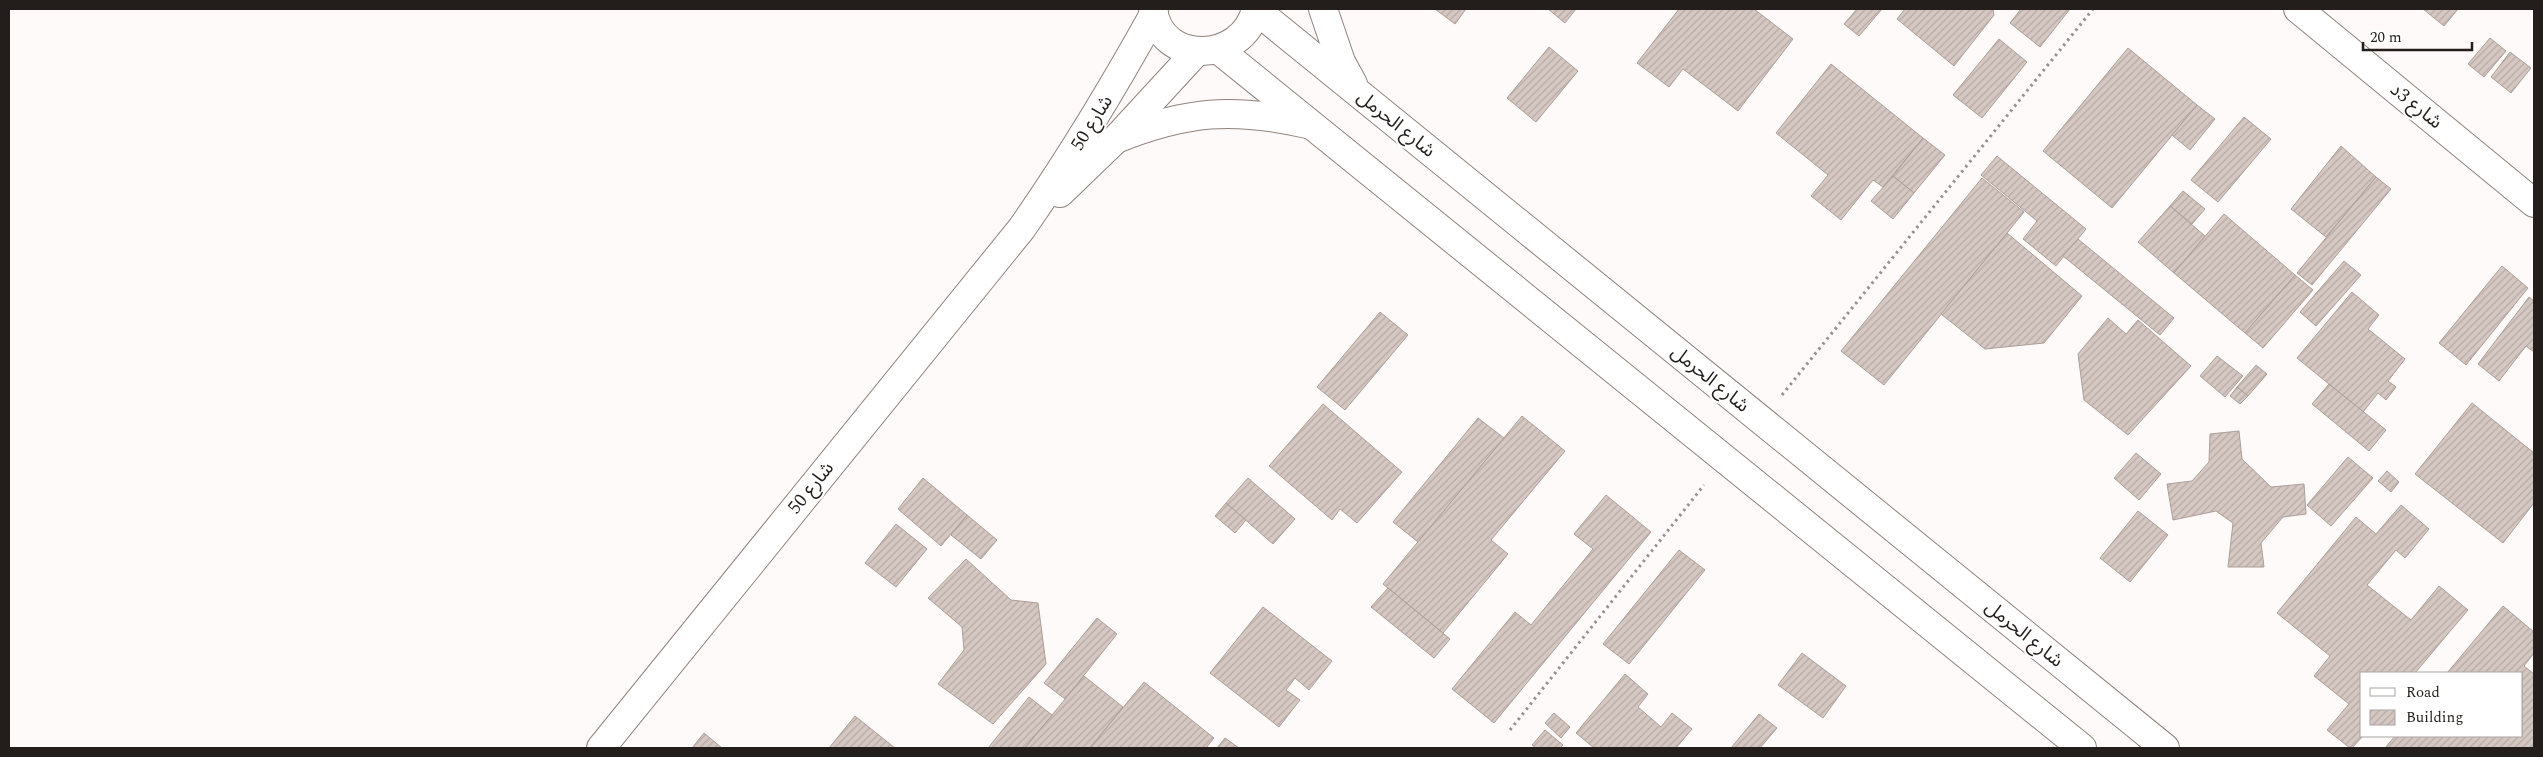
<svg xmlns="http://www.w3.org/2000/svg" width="2543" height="757" font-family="Spectral,'Noto Sans Arabic',serif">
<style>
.building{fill:url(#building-hatch);stroke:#ac9f99}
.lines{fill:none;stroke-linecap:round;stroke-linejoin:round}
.street-casing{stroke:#90837d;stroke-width:30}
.secondary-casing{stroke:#90837d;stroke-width:30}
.path{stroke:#95918f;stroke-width:3;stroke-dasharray:2.5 4;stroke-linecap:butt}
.street{stroke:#fff;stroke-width:28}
.secondary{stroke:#fff;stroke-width:28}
.labels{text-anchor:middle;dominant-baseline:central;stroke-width:4.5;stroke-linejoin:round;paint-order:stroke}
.street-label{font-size:19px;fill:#231e1b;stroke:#fff}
</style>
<defs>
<pattern id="building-hatch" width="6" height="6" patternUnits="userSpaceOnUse" patternTransform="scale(1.25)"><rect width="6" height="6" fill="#d5c7c1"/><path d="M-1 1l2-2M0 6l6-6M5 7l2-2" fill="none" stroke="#b7aaa5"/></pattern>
</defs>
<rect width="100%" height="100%" fill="#fdfaf9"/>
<g class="building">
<polygon points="1435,9 1466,9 1455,24"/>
<polygon points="1548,9 1576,9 1565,23"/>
<polygon points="1679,9 1754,9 1793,39 1738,111 1683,69 1669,87 1637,63"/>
<polygon points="1857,9 1882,9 1859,36 1844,24"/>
<polygon points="1905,9 1993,9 1994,15 1954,66 1897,19"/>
<polygon points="2021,9 2070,9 2040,47 2010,23"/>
<polygon points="2423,9 2458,9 2444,26"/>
<polygon points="2490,38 2506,51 2484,77 2468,64"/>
<polygon points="1999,39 2027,62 1982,118 1953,95"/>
<polygon points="1549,47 1578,71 1536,122 1507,98"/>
<polygon points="2128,48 2197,105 2112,208 2043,151"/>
<polygon points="2510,52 2531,68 2511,93 2491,77"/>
<polygon points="1831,64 1923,138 1883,187 1873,180 1841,220 1811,196 1828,175 1776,133"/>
<polygon points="2197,105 2215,119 2190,150 2172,135"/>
<polygon points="2244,117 2271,139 2218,202 2191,180"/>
<polygon points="1923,138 1945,155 1914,193 1893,176"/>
<polygon points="2341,146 2376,177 2326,237 2291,209"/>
<polygon points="1997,156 2086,229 2056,266 2023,239 2037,221 1981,175"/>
<polygon points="1893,176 1914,193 1893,219 1871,201"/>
<polygon points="2376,177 2391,189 2312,285 2297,273"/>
<polygon points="1982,178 2024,212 1884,385 1841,351"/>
<polygon points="2183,191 2205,209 2192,224 2170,206"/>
<polygon points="2170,206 2205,236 2174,273 2138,242"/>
<polygon points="2224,214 2295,275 2245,333 2174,273"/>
<polygon points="2007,233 2082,296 2044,343 1985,349 1941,314"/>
<polygon points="2078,239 2174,318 2160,335 2063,256"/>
<polygon points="2344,261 2361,275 2316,326 2300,312"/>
<polygon points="2502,266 2528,288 2466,365 2439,343"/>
<polygon points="2295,275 2313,290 2263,348 2245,333"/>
<polygon points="2352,292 2379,315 2368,329 2405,359 2388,381 2396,387 2386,400 2378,393 2363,412 2297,358"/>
<polygon points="2529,297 2534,301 2534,352 2526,346 2499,381 2478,364"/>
<polygon points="1380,312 1408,335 1345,410 1317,387"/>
<polygon points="2108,318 2126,334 2138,320 2191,366 2128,435 2084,400 2078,354"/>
<polygon points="2217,356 2243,376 2225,397 2200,376"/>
<polygon points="2256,365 2267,374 2248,396 2237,387"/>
<polygon points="2329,384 2386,430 2369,451 2312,404"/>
<polygon points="2237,387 2248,396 2240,404 2230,396"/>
<polygon points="2472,403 2534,453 2534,503 2503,543 2415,474"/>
<polygon points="1323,404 1402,472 1357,523 1340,509 1332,520 1269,466"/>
<polygon points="1522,416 1565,451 1491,540 1508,554 1443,633 1383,584"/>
<polygon points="1478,418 1504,438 1418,542 1393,522"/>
<polygon points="2239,431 2242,459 2271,487 2304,484 2306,514 2283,517 2261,543 2264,567 2228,567 2233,523 2216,511 2173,520 2167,484 2192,481 2209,462 2210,434"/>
<polygon points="2136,453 2161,474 2139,500 2114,478"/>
<polygon points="2348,457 2373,478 2331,526 2307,505"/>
<polygon points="2387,471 2399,482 2391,492 2378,481"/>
<polygon points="923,478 967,515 941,546 898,509"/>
<polygon points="1248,478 1295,519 1273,544 1226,503"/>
<polygon points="1606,495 1651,532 1494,723 1452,689 1515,612 1531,625 1593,549 1574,534"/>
<polygon points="1226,503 1246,520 1235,533 1215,516"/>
<polygon points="2401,505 2429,529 2405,558 2396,550 2367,585 2411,620 2439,586 2468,610 2415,673 2362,673 2363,736 2352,748 2350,748 2327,730 2349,704 2314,676 2330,656 2277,613 2356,517 2376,534"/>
<polygon points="2138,511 2168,535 2130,582 2100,558"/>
<polygon points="967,515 997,540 981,559 951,535"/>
<polygon points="896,524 927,549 896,587 865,563"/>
<polygon points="1679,550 1705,570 1629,664 1603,644"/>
<polygon points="966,559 1011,600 1038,603 1046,664 993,724 938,684 964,650 962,627 928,598"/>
<polygon points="1388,588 1450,639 1434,658 1371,607"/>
<polygon points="2503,606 2534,632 2534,653 2524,666 2534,674 2534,748 2385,748 2395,736 2522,736 2522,673 2447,673"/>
<polygon points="1263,607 1332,661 1309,690 1295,678 1286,690 1300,700 1279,727 1210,673"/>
<polygon points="1097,618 1117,634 1065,699 1044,683"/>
<polygon points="1802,653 1846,686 1823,718 1778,685"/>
<polygon points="1625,674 1648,694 1638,707 1661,727 1672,713 1692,729 1676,748 1594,748 1576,733"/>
<polygon points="1084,676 1123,707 1090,748 1025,748"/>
<polygon points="1144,682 1214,738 1206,748 1090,748"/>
<polygon points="1029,697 1052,715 1025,748 988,748"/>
<polygon points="1554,713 1570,727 1561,738 1545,723"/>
<polygon points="1759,714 1777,728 1760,748 1731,748"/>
<polygon points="855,716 895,748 829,748"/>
<polygon points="1545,730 1563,745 1560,748 1536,748 1532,745"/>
<polygon points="704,733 722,748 692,748"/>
<polygon points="1225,738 1239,748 1217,748"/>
</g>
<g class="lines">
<defs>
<g id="street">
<path d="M1153 9C1160 66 1243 64 1256 9"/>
<polyline points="2298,9 2534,203"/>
<polyline points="1060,193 1116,139 1197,51"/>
<path d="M601 748 1022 228C1070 159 1113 88 1154 14"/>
</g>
<g id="secondary">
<polyline points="1323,9 1341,62 1353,84"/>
<polyline points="1256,10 2165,748"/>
<polyline points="1219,50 2082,748"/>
<path d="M1116 139C1186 111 1233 107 1307 124"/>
</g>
</defs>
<use href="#street" class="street-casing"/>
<use href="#secondary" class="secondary-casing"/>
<g class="path">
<polyline points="1782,395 2093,9"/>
<polyline points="1510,730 1704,485"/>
</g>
<use href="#street" class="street"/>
<use href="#secondary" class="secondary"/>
</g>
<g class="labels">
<g class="street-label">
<text transform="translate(2416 106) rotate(39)">شارع 3د</text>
<text transform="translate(1092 123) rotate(-58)">شارع 50</text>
<text transform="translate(1396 124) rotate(39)">شارع الحرمل</text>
<text transform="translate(1710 379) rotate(39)">شارع الحرمل</text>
<text transform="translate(811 488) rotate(-51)">شارع 50</text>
<text transform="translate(2024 634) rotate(39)">شارع الحرمل</text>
</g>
</g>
<rect width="2543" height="757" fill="none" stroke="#231e1b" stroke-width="20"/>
<rect x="2360" y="672" width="162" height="65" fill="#ffffff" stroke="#a7a5a4"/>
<rect x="2370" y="688" width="25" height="8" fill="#ffffff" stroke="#a7a5a4"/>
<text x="2406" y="697" font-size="15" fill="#231e1b">Road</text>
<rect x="2370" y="710" width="25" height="15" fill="url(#building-hatch)" stroke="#a7a5a4"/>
<text x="2406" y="722" font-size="15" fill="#231e1b">Building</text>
<path d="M2363 42v8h109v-8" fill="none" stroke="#231e1b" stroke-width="2.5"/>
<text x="2370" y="42" font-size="15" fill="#231e1b" stroke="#ffffff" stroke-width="4" paint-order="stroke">20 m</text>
</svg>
